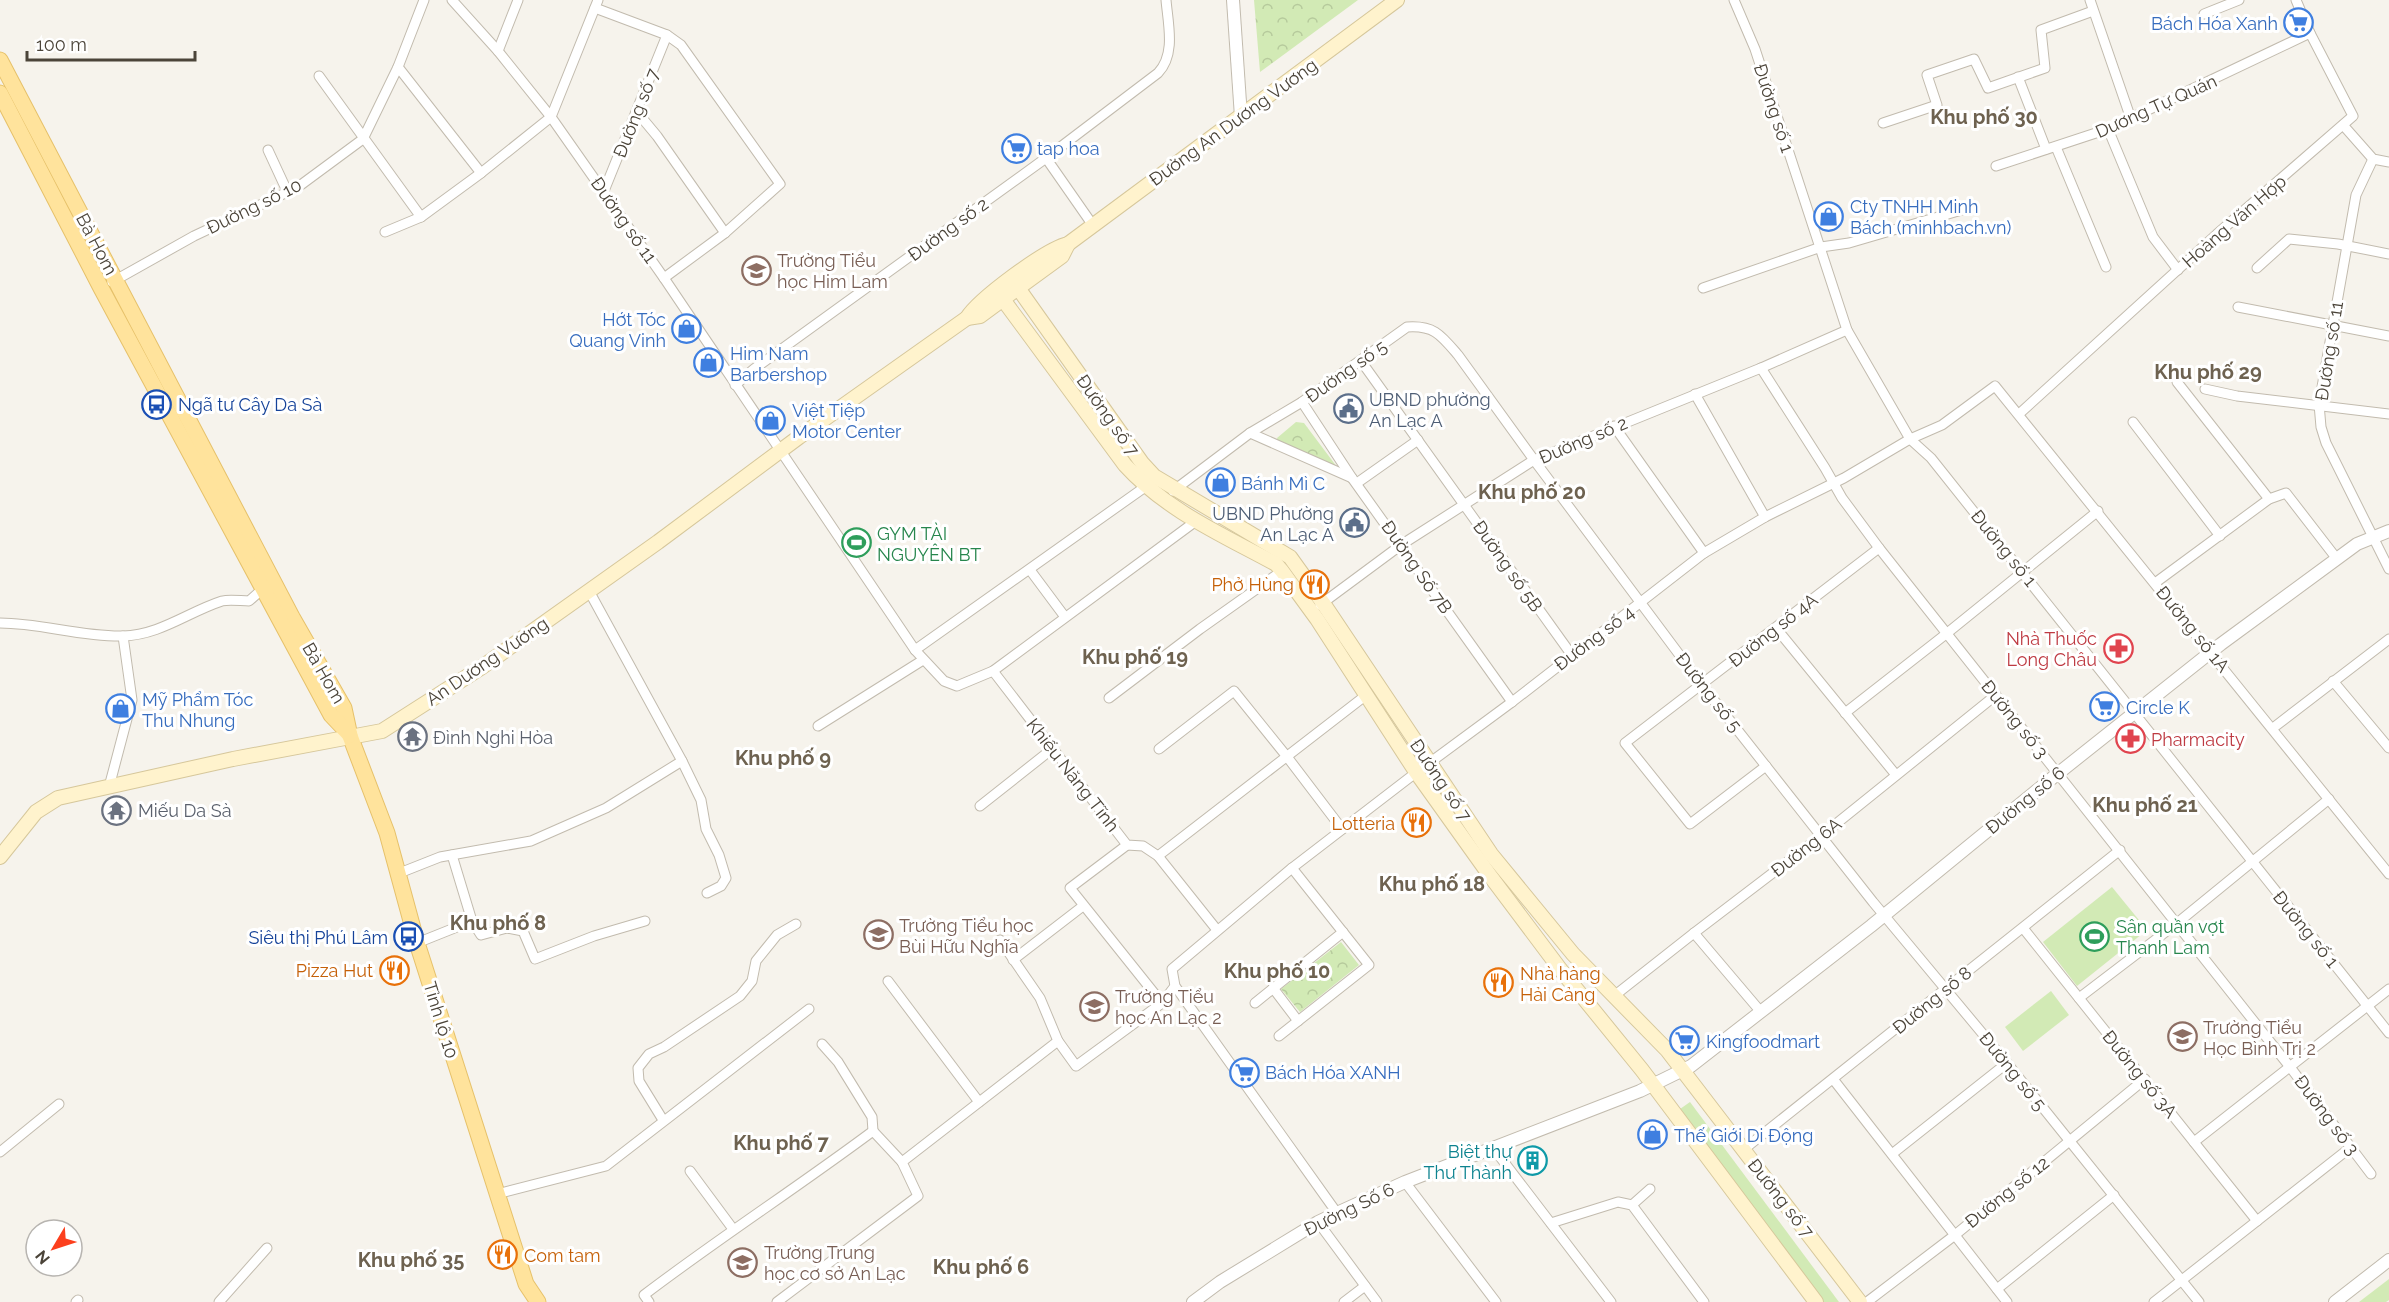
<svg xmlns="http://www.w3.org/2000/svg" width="2389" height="1302" font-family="Raleway,sans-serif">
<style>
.grass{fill:#d2eab5}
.park{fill:url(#park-crowns)}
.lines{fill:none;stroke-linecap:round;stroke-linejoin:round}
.minor-casing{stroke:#c2bbae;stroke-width:11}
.tertiary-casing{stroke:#c2bbae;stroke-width:14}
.secondary-casing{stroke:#d6c79b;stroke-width:16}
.primary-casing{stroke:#e6c16a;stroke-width:17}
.minor{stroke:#fff;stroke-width:9}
.tertiary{stroke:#fff;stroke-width:12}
.secondary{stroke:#fff3cd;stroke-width:14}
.primary{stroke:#ffe39c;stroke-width:15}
.labels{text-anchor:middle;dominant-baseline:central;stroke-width:6;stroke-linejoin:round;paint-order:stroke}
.shop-label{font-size:18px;fill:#366cbe;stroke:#fff;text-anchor:start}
.street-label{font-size:18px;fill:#4b4439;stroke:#fff}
.education-label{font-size:18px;fill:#785e54;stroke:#fff;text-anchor:start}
.service-label{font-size:18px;fill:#4e5e75;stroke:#fff;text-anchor:start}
.transit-label{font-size:18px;fill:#164399;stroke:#fff;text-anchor:start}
.leisure-label{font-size:18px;fill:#27864d;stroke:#fff;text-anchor:start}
.food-label{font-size:18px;fill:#c56008;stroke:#fff;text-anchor:end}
.health-label{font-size:18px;fill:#be3a42;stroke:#fff;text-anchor:end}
.worship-label{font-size:18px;fill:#5b616d;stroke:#fff;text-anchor:start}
.culture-label{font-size:18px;fill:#0d838f;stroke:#fff;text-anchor:end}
.neighbourhood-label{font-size:20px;font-weight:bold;fill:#6e6250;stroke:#fff}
</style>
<defs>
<pattern id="park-crowns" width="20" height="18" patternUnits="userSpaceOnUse" patternTransform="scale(1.5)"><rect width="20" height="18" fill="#d2eab5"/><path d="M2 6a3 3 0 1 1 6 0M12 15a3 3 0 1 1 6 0" fill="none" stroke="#b6ca9c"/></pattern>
</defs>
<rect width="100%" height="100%" fill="#f6f3ec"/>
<g class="grass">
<polygon points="2112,887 2147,930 2077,986 2043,942"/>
<polygon points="2051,991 2069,1015 2023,1051 2005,1027"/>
<polygon points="1690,1102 1839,1302 1823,1302 1680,1109"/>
<polygon points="2389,1279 2389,1300 2386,1302 2359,1302"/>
</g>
<g class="park">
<polygon points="1254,0 1358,0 1260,72"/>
<polygon points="1296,422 1304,423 1337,467 1278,443 1277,438"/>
<polygon points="1341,942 1359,965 1300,1012 1281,989"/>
</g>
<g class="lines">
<defs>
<g id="minor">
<polyline points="452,0 498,51 551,117 664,278 915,650 944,681 957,686 993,671 1196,521"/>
<polyline points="1734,0 1755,49 1847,330 1910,439 1931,458 2389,1033"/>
<polyline points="2090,0 2131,119"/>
<polyline points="595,8 667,35 681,45 780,184 725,233 664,278"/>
<polyline points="2204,14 2239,0"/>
<polyline points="498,51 518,0"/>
<polyline points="398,67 481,173"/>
<polyline points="319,76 421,217"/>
<polyline points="2018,77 2046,149"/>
<polyline points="637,112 657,136 725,233"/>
<polyline points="1883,123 1937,105 1927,75 1974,59 1988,88 2045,68 2041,30 2093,11"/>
<polyline points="2343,125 2373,159 2389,162"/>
<polyline points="2108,129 2153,237 2178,270"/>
<polyline points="2056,147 2106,267"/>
<polyline points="268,150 287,191"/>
<polyline points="1046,158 1092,224"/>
<polyline points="2373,159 2356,195 2319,404 2321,427 2326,443 2389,569"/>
<polyline points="1996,166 2108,129 2310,33"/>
<polyline points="604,191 667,35"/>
<polyline points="385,232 421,217 481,173 551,117 598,0"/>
<polyline points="2257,268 2289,239 2338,244 2389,254"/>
<polyline points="112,282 194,236 298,187 363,139 398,67 424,0"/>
<polyline points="1703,288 1821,247 1849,243 1972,207"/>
<polyline points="2238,307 2389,336"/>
<polyline points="1361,361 1571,654"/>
<polyline points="1761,368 1825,468 1842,498 1879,548 2290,1067 2371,1174"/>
<polyline points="2177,382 2269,499"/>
<path d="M735 385 754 369 1046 158 1158 73C1176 54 1168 24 1166 0"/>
<polyline points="2205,389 2237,396 2389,414"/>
<polyline points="1695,394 1765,517"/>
<polyline points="1302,402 1352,478 1512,702"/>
<polyline points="2019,414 2217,234 2353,116 2310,33 2296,0"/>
<polyline points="2133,422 2220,536"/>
<polyline points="1614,426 1704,553"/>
<polyline points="1250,433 1352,478"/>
<polyline points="1357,483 1418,440"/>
<path d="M1173 491 1250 433 1302 402 1407 327C1434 325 1441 335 1458 355L1534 460 1702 685 1873 902 2007 1063 2199 1302"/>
<polyline points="1030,570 1065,617"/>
<polyline points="2155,583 2269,499 2286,493 2337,559"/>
<polyline points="589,591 682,761 701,800 706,829 719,855 726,878 721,886 707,893"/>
<polyline points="1320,605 1401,545 1534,460 1761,368 1847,330"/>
<path d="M0 623C41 623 81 637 123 636 160 635 188 612 222 601 230 599 241 601 249 601L266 586"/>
<polyline points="1776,628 1896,775"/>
<polyline points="915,650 1145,487"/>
<polyline points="993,671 1127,845 1143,846 1158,856 1217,930"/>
<polyline points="2333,681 2389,748"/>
<polyline points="1109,698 1200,629 1282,571"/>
<polyline points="1845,713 1946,634 2098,511"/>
<polyline points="818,726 923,660"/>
<polyline points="2273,728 2389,639"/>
<polyline points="1159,749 1234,691 1288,758 1342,829"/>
<polyline points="1766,766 1690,824 1625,743 1879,548"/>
<polyline points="109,787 132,700 123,636"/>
<polyline points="980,806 1052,749"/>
<polyline points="1127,845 1070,888 1162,1003"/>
<polyline points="452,855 472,921"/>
<polyline points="1158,856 1365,696"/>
<polyline points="397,874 440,857 531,841 606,808 682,761"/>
<polyline points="2023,928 2257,1221"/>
<polyline points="1694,933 1761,1012"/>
<polyline points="1000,940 1040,998 1058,1041"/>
<polyline points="417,943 472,921 481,935 507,928 523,931 535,959 594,936 645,921"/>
<polyline points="1013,960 1083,906"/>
<polyline points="888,981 979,1102"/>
<polyline points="1273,988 1298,1021"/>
<polyline points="1614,996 1694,933 1821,836 1996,695"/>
<polyline points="2079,998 2176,924 2329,799"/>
<polyline points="1255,1003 1343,932"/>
<polyline points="1279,1036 1369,965 1292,868"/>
<polyline points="822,1044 838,1062 872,1117 873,1131"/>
<polyline points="1833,1079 2007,1302"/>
<polyline points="663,1120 639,1081 638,1068 649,1054 664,1047 740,996 752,981 756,961 777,935 796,924"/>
<polyline points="2194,1142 2389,989"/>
<polyline points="1494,1149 1611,1302"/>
<polyline points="1743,1150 2120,850"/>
<polyline points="0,1152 59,1104"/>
<polyline points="1892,1154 2007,1063"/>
<polyline points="690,1171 733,1229"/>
<polyline points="1405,1182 1496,1302"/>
<polyline points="497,1194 606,1166 809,1009"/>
<polyline points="1632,1205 1650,1189"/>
<polyline points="1337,1213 1175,986 1172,969 1292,868 1409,778 1512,702 1704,553 1765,517 1844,478 1910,439 1942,425 1995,386 2389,874"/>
<polyline points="1318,1222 1377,1302"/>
<polyline points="1551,1223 1618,1202 1632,1205 1704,1302"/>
<polyline points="1997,1289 2114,1195"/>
<polyline points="76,1302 78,1300"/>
<polyline points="219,1302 267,1248"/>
<path d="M649 1302 644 1295C719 1238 798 1187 873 1131L902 1162"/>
<polyline points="777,1302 918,1196 902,1162 1058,1041 1076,1066 1162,1003 1175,986"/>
<polyline points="1344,1302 1365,1286"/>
<polyline points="1867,1302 1955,1235 2145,1079"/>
<polyline points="2154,1302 2351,1147"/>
</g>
<g id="tertiary">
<polyline points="1233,0 1241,117"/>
<polyline points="1193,1302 1220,1282 1318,1222 1337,1213 1405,1182 1640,1091 1691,1066 1871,926 2046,783 2221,644 2357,544 2389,531"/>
<polyline points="2335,1302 2389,1260"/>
</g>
<g id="secondary">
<polyline points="1018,288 1142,463 1154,476 1290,557 1323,603 1491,854 1573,954 1667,1050 1860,1302"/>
<path d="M996 290 1125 465C1167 511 1221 534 1276 564L1282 571 1317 619 1416 772 1491 877 1560 969 1642 1070 1816 1302"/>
<polyline points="967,318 980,316 1062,256 1068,244"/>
<path d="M0 857 36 812 58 798 233 759 382 731 482 667 658 542 799 437 967 318C979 299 1046 249 1068 244L1397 0"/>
</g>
<g id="primary">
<polyline points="0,60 292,617 344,708 350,736 387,833 417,943 526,1284 538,1302"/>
<polyline points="0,93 101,288 331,715 350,735"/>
</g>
</defs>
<use href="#minor" class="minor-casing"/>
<use href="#tertiary" class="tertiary-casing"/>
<use href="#secondary" class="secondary-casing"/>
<use href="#primary" class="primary-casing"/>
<use href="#minor" class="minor"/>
<use href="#tertiary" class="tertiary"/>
<use href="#secondary" class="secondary"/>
<use href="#primary" class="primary"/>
</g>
<defs>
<symbol id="supermarket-ring" viewBox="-11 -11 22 22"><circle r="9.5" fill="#fff" stroke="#3f7fe0" stroke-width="1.5"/><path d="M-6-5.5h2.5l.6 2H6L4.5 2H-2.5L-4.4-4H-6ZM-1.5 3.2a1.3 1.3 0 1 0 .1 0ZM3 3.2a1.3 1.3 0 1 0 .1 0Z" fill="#3f7fe0"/></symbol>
<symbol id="shop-ring" viewBox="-11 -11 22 22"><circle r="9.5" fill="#fff" stroke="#3f7fe0" stroke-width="1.5"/><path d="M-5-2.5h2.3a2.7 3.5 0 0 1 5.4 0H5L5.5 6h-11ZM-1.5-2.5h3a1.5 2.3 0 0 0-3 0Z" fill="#3f7fe0"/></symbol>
<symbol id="school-ring" viewBox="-11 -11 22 22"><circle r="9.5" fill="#fff" stroke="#8d6e63" stroke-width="1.5"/><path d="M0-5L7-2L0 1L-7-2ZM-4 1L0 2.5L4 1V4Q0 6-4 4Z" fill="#8d6e63"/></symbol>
<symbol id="bus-ring" viewBox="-11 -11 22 22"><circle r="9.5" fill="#fff" stroke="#1a4fb4" stroke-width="1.5"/><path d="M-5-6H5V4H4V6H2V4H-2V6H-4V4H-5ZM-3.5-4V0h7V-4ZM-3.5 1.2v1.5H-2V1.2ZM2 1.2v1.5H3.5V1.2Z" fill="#1a4fb4"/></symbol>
<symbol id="civic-ring" viewBox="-11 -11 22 22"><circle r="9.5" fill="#fff" stroke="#5c6f8a" stroke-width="1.5"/><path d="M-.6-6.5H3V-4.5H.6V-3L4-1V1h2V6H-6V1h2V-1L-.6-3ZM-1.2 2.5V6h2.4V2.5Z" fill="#5c6f8a"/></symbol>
<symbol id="stadium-ring" viewBox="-11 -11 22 22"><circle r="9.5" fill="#fff" stroke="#2e9e5b" stroke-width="1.5"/><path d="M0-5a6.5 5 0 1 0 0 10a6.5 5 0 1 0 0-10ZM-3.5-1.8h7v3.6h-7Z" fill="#2e9e5b"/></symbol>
<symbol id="restaurant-ring" viewBox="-11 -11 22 22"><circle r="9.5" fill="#fff" stroke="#e8710a" stroke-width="1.5"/><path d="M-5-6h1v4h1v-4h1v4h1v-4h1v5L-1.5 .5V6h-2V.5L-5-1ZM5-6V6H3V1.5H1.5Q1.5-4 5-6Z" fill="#e8710a"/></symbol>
<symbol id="pharmacy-ring" viewBox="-11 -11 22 22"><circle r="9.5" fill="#fff" stroke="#e0444e" stroke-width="1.5"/><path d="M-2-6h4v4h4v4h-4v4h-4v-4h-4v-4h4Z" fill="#e0444e"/></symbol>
<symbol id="temple-ring" viewBox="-11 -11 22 22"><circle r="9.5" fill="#fff" stroke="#6b7280" stroke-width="1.5"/><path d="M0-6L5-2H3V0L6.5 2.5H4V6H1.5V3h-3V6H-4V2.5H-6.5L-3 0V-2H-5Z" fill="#6b7280"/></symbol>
<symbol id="building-ring" viewBox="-11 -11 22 22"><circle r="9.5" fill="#fff" stroke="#0f9aa8" stroke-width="1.5"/><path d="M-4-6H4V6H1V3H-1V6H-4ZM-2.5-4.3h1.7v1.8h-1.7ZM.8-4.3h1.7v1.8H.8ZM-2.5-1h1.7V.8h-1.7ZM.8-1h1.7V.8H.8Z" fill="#0f9aa8"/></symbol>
</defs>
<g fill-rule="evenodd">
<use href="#supermarket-ring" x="2282" y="6" width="33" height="33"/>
<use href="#supermarket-ring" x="1000" y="132" width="33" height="33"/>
<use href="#shop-ring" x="1812" y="200" width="33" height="33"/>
<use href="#school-ring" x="740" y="254" width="33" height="33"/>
<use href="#shop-ring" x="670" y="312" width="33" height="33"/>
<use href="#shop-ring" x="692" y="346" width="33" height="33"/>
<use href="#bus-ring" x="140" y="388" width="33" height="33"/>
<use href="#civic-ring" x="1332" y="392" width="33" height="33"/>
<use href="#shop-ring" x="754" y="404" width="33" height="33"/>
<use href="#shop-ring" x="1204" y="466" width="33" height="33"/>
<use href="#civic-ring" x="1338" y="506" width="33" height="33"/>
<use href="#stadium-ring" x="840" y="526" width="33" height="33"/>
<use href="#restaurant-ring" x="1298" y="568" width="33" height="33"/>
<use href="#pharmacy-ring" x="2102" y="632" width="33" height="33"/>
<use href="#supermarket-ring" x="2088" y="690" width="33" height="33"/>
<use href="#shop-ring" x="104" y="692" width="33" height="33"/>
<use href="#temple-ring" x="396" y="720" width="33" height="33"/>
<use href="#pharmacy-ring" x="2114" y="722" width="33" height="33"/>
<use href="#temple-ring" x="100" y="794" width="33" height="33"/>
<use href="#restaurant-ring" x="1400" y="806" width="33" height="33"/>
<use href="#school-ring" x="862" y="918" width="33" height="33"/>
<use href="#stadium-ring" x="2078" y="920" width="33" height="33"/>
<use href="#bus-ring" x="392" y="920" width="33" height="33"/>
<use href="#restaurant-ring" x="378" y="954" width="33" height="33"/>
<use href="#restaurant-ring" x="1482" y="966" width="33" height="33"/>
<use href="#school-ring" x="1078" y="990" width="33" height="33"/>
<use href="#school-ring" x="2166" y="1020" width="33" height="33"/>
<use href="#supermarket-ring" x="1668" y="1024" width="33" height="33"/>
<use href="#supermarket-ring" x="1228" y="1056" width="33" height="33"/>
<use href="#shop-ring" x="1636" y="1118" width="33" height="33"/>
<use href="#building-ring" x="1516" y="1144" width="33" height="33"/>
<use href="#restaurant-ring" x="486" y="1238" width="33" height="33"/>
<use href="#school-ring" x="726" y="1246" width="33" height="33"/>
</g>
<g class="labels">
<g class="shop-label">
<text x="2278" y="23" text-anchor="end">Bách Hóa Xanh</text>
<text x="1037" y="148">tap hoa</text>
<text x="1850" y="206">Cty TNHH Minh<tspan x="1850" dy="21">Bách (minhbach.vn)</tspan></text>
<text x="666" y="319" text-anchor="end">Hớt Tóc<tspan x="666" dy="21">Quang Vinh</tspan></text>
<text x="730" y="353">Him Nam<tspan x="730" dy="21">Barbershop</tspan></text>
<text x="792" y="410">Việt Tiệp<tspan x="792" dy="21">Motor Center</tspan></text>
<text x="1241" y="483">Bánh Mì C</text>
<text x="142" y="699">Mỹ Phẩm Tóc<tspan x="142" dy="21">Thu Nhung</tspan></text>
<text x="2126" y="707">Circle K</text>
<text x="1706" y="1041">Kingfoodmart</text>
<text x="1265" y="1072">Bách Hóa XANH</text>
<text x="1674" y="1135">Thế Giới Di Động</text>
</g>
<g class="street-label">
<text transform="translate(2156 106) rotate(-24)">Dương Tự Quán</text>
<text transform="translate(1774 108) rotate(72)">Đường số 1</text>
<text transform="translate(636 113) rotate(-68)">Đường số 7</text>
<text transform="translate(1233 122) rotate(-36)">Đường An Dương Vương</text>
<text transform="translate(254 206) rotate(-26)">Đường số 10</text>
<text transform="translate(624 220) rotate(55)">Đường số 11</text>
<text transform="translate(2234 221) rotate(-41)">Hoàng Văn Hợp</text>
<text transform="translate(948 229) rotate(-36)">Đường số 2</text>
<text transform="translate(97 244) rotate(62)">Bà Hom</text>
<text transform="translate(2329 351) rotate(-81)">Đường số 11</text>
<text transform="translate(1346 371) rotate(-35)">Đường số 5</text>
<text transform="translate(1108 415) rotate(55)">Đường số 7</text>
<text transform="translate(1583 440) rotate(-23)">Đường số 2</text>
<text transform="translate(2004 548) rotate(51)">Đường số 1</text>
<text transform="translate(1508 566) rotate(55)">Đường số 5B</text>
<text transform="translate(1417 567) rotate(55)">Đường Số 7B</text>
<text transform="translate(2193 629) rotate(51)">Đường số 1A</text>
<text transform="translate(1773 630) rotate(-38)">Đường số 4A</text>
<text transform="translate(1594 638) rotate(-37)">Đường số 4</text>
<text transform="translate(487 661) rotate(-34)">An Dương Vương</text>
<text transform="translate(324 673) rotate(60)">Bà Hom</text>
<text transform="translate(1709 692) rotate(52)">Đường số 5</text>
<text transform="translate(2015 719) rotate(51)">Đường số 3</text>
<text transform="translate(1073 775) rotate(52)">Khiếu Năng Tĩnh</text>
<text transform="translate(1441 780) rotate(56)">Đường số 7</text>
<text transform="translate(2025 800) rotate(-39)">Đường số 6</text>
<text transform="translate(1806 847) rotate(-38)">Đường 6A</text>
<text transform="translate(2306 929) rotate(51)">Đường số 1</text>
<text transform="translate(1932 1000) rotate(-39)">Đường số 8</text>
<text transform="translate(441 1020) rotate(73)">Tỉnh lộ 10</text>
<text transform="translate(2013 1071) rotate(51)">Đường số 5</text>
<text transform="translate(2140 1074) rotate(51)">Đường số 3A</text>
<text transform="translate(2327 1115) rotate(53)">Đường số 3</text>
<text transform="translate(2007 1192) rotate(-39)">Đường số 12</text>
<text transform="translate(1781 1198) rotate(52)">Đường số 7</text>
<text transform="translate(1349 1209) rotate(-26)">Đường Số 6</text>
</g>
<g class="education-label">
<text x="777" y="260">Trường Tiểu<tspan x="777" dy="21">học Him Lam</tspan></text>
<text x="899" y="925">Trường Tiểu học<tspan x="899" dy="21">Bùi Hữu Nghĩa</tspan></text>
<text x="1115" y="996">Trường Tiểu<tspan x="1115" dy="21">học An Lạc 2</tspan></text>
<text x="2203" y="1027">Trường Tiểu<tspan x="2203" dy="21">Học Bình Trị 2</tspan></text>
<text x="764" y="1252">Trường Trung<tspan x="764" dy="21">học cơ sở An Lạc</tspan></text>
</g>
<g class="service-label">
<text x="1369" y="399">UBND phường<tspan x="1369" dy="21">An Lạc A</tspan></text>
<text x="1334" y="513" text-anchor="end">UBND Phường<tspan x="1334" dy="21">An Lạc A</tspan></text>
</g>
<g class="transit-label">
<text x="178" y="404">Ngã tư Cây Da Sà</text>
<text x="388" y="937" text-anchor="end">Siêu thị Phú Lâm</text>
</g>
<g class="leisure-label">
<text x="877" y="533">GYM TÀI<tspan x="877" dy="21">NGUYÊN BT</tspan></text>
<text x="2116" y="926">Sân quần vợt<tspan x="2116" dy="21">Thanh Lam</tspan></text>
</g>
<g class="food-label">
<text x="1294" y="584">Phở Hùng</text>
<text x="1395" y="823">Lotteria</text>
<text x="373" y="970">Pizza Hut</text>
<text x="1520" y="973" text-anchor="start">Nhà hàng<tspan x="1520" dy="21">Hải Cảng</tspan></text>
<text x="524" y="1255" text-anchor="start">Com tam</text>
</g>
<g class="health-label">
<text x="2097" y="638">Nhà Thuốc<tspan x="2097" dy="21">Long Châu</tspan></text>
<text x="2151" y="739" text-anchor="start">Pharmacity</text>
</g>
<g class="worship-label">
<text x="433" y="737">Đình Nghi Hòa</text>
<text x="138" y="810">Miếu Da Sà</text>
</g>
<g class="culture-label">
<text x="1512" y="1151">Biệt thự<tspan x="1512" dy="21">Thư Thành</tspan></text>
</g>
<g class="neighbourhood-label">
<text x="1984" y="117">Khu phố 30</text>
<text x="2208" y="372">Khu phố 29</text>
<text x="1532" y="492">Khu phố 20</text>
<text x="1135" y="657">Khu phố 19</text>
<text x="783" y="758">Khu phố 9</text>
<text x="2145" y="805">Khu phố 21</text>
<text x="1432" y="884">Khu phố 18</text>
<text x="498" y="923">Khu phố 8</text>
<text x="1277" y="971">Khu phố 10</text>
<text x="781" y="1143">Khu phố 7</text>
<text x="411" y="1260">Khu phố 35</text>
<text x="981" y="1267">Khu phố 6</text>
</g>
</g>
<g transform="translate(54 1248) rotate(231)"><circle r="28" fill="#ffffff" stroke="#b7b4b0" stroke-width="1.5"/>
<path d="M0-4.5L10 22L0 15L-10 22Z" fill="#fc3f1d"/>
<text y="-9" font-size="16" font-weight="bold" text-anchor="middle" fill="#4b4439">N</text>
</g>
<path d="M27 51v9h168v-9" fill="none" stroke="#4b4439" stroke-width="3"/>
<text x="36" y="51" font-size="18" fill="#4b4439" stroke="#ffffff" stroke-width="4.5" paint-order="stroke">100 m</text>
</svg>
